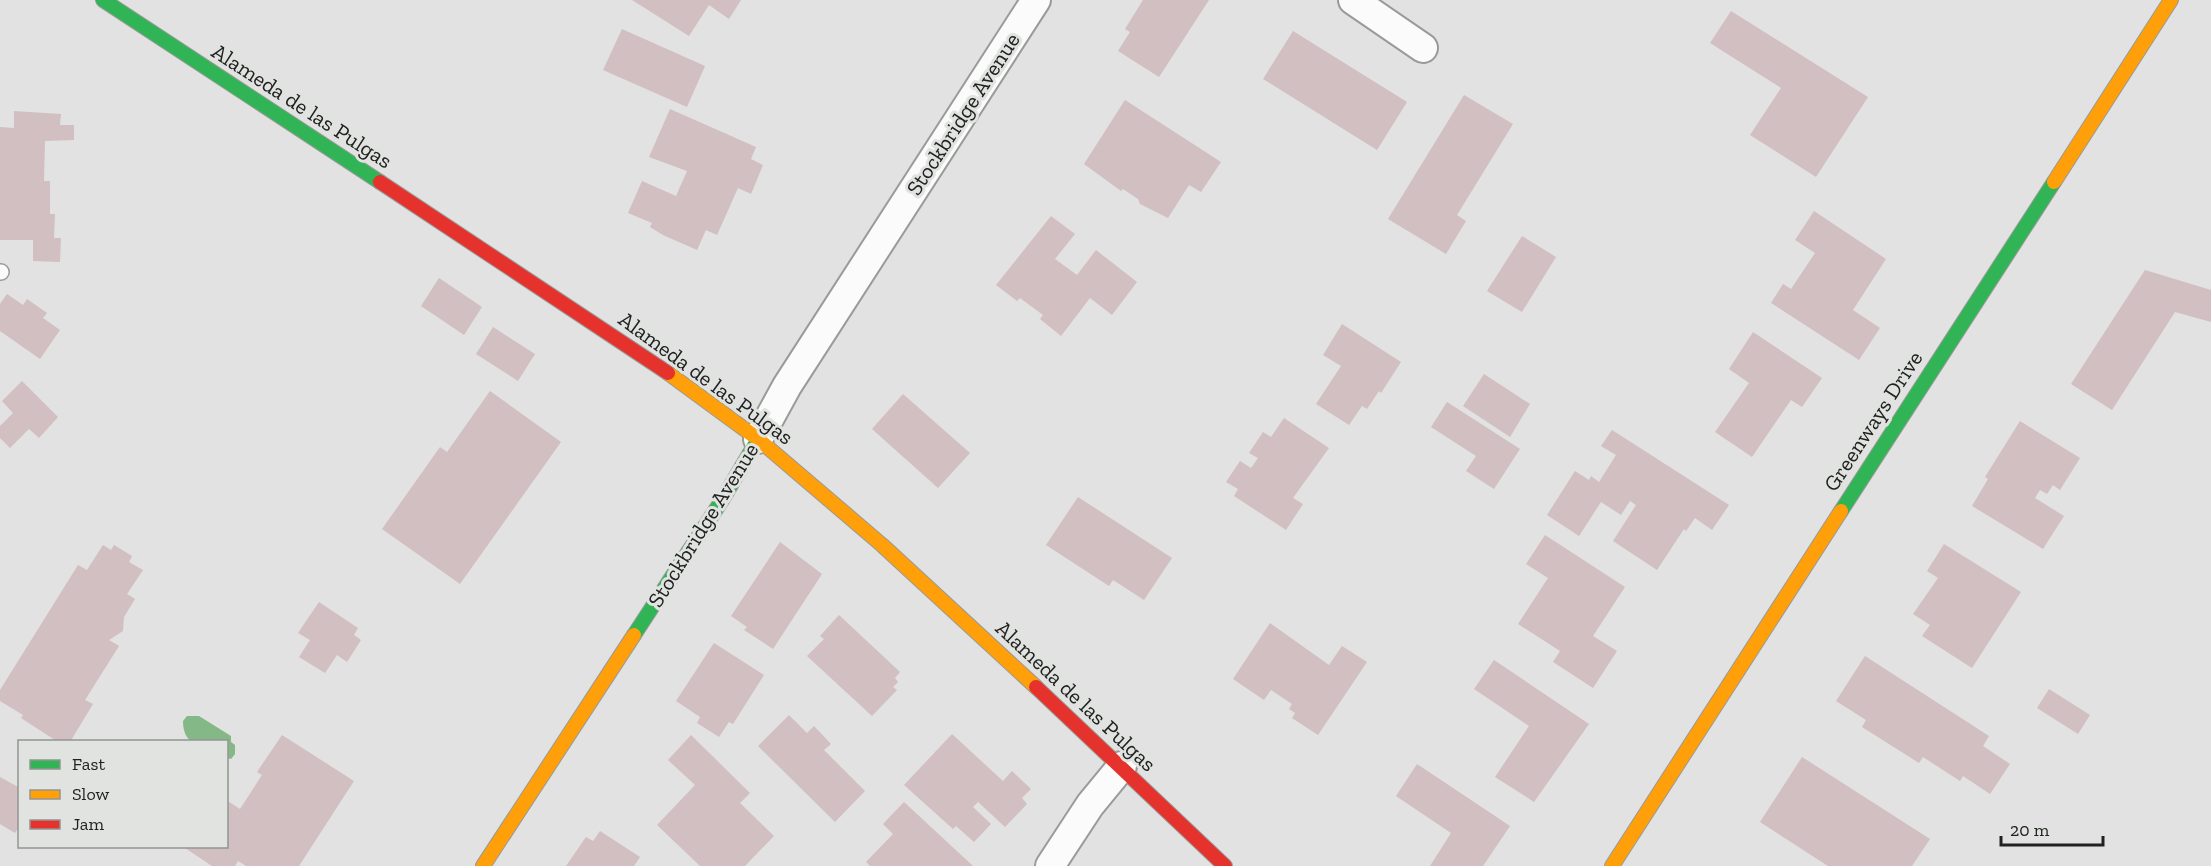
<svg xmlns="http://www.w3.org/2000/svg" width="2211" height="866" font-family="'Zilla Slab',serif">
<style>
.water{fill:#84b987}
.building{fill:#d2bfc1}
.lines{fill:none;stroke-linecap:round;stroke-linejoin:round}
.lane-casing{stroke:#999a99;stroke-width:18}
.street-casing{stroke:#999a99;stroke-width:32}
.fast-casing{stroke:#999a99;stroke-width:16}
.slow-casing{stroke:#999a99;stroke-width:16}
.jam-casing{stroke:#999a99;stroke-width:16}
.lane{stroke:#fafbfa;stroke-width:15}
.street{stroke:#fafbfa;stroke-width:28}
.fast{stroke:#30b455;stroke-width:14}
.slow{stroke:#ff9f0a;stroke-width:14}
.jam{stroke:#e5322d;stroke-width:14}
.labels{text-anchor:middle;dominant-baseline:central;stroke-width:6;stroke-linejoin:round;paint-order:stroke}
.street-label{font-size:22px;fill:#202120;stroke:#e0e3e0}
</style>
<rect width="100%" height="100%" fill="#e1e2e1"/>
<path class="water" d="M187 716H199L231 736V742L235 745V754L231 759 227 758 226 742 191 741C185 737 183 729 183 721Z"/>
<g class="building">
<polygon points="632,0 741,0 729,19 709,5 689,36"/>
<polygon points="1143,0 1209,0 1159,77 1118,51 1130,32 1125,29"/>
<polygon points="1731,11 1868,97 1816,177 1750,135 1781,88 1710,43"/>
<polygon points="622,29 705,66 687,107 603,70"/>
<polygon points="1293,31 1407,102 1377,150 1263,79"/>
<polygon points="1464,95 1513,124 1457,215 1466,221 1446,254 1388,219"/>
<polygon points="1125,100 1221,162 1201,192 1189,185 1168,218 1140,204 1138,199 1123,189 1121,191 1084,164"/>
<polygon points="670,109 756,147 751,159 763,165 751,194 738,188 717,235 706,230 697,250 663,235 650,227 652,223 628,213 642,181 676,196 687,171 649,157"/>
<polygon points="14,111 61,114 60,125 74,125 74,140 45,141 44,181 50,181 50,214 55,214 54,238 61,238 60,262 33,261 33,240 0,240 0,127 14,128"/>
<polygon points="1814,211 1886,259 1853,310 1880,328 1859,360 1771,303 1783,284 1791,289 1815,253 1795,240"/>
<polygon points="1051,216 1075,234 1055,259 1077,275 1096,250 1137,282 1112,315 1090,298 1061,336 1040,319 1043,315 1020,298 1017,301 996,285"/>
<polygon points="1522,236 1556,257 1522,312 1487,291"/>
<polygon points="2145,270 2211,290 2211,322 2175,312 2112,410 2071,384"/>
<polygon points="439,278 482,307 464,335 421,306"/>
<polygon points="7,294 23,305 27,299 47,313 43,318 60,330 40,359 0,331 0,304"/>
<polygon points="1342,324 1401,362 1381,393 1379,391 1367,409 1362,406 1349,425 1316,404 1341,366 1323,355"/>
<polygon points="493,327 535,354 518,381 476,354"/>
<polygon points="1753,332 1822,378 1802,407 1791,400 1752,457 1715,432 1749,383 1729,369"/>
<polygon points="1484,374 1530,404 1510,437 1463,406"/>
<polygon points="22,381 58,417 39,438 29,429 10,448 0,438 0,426 13,413 2,401"/>
<polygon points="490,391 561,442 460,584 382,529 440,447 447,452"/>
<polygon points="903,394 970,453 938,488 872,429"/>
<polygon points="1447,402 1520,449 1494,489 1466,471 1476,456 1431,427"/>
<polygon points="1284,418 1329,448 1293,498 1303,504 1286,530 1234,496 1238,489 1226,482 1240,461 1251,468 1258,458 1249,453 1263,432 1271,437"/>
<polygon points="2020,421 2080,458 2060,490 2053,485 2047,494 2040,490 2035,498 2064,516 2043,549 1972,506 1988,479 1985,477"/>
<polygon points="1612,430 1729,505 1712,530 1695,518 1686,531 1684,529 1657,570 1613,541 1636,505 1630,501 1621,515 1601,502 1579,536 1547,515 1575,471 1589,480 1591,476 1599,482 1616,455 1601,446"/>
<polygon points="1078,497 1172,558 1144,600 1113,580 1109,586 1046,545"/>
<polygon points="1545,535 1625,587 1593,636 1617,651 1593,688 1553,662 1560,651 1518,624 1548,578 1526,564"/>
<polygon points="780,542 822,574 773,649 744,630 747,627 731,616"/>
<polygon points="1944,544 2021,592 1972,668 1922,636 1930,625 1913,614 1938,578 1927,571"/>
<polygon points="103,545 111,550 114,545 132,556 129,562 143,570 127,594 135,599 124,617 123,631 109,640 119,646 85,700 93,704 70,742 58,742 21,718 23,715 0,701 0,690 78,565 87,570"/>
<polygon points="319,602 358,628 354,635 361,640 347,662 337,655 325,673 299,657 310,640 298,633"/>
<polygon points="839,615 900,672 895,678 898,682 893,687 897,690 872,716 807,656 824,639 820,636"/>
<polygon points="1270,623 1329,665 1342,646 1367,662 1318,735 1292,718 1295,713 1289,709 1292,704 1271,690 1264,700 1233,679"/>
<polygon points="714,643 764,675 733,724 729,722 719,737 697,723 700,717 676,701"/>
<polygon points="1865,656 1989,736 1983,746 2010,764 1990,794 1963,776 1960,781 1923,757 1919,763 1862,727 1866,720 1836,701"/>
<polygon points="1494,660 1589,724 1534,802 1495,777 1529,726 1474,689"/>
<polygon points="2049,689 2090,715 2078,734 2037,708"/>
<polygon points="789,715 807,733 814,726 831,744 824,750 865,791 835,822 758,746"/>
<polygon points="952,734 1003,781 1012,771 1031,789 1022,798 1027,804 1005,827 978,802 973,807 991,824 974,842 956,826 953,829 904,785"/>
<polygon points="282,735 354,781 299,866 246,866 238,861 235,866 212,866 182,846 226,846 226,800 240,809 262,775 257,772"/>
<polygon points="691,735 750,793 740,803 774,836 745,866 700,866 657,825 695,785 668,760"/>
<polygon points="1802,757 1930,839 1912,866 1828,866 1760,822"/>
<polygon points="1417,764 1510,826 1483,866 1430,866 1451,833 1396,796"/>
<polygon points="0,777 20,788 20,825 15,833 0,824"/>
<polygon points="904,802 973,866 870,866 866,862 893,834 883,824"/>
<polygon points="600,831 640,857 634,866 566,866 586,837 593,841"/>
</g>
<g class="lines">
<defs>
<polyline id="lane" points="0,272 1,272"/>
<g id="street">
<polyline points="1353,0 1423,48"/>
<polyline points="758,439 787,386 1036,0"/>
<polyline points="1050,866 1090,805 1122,766"/>
</g>
<g id="fast">
<polyline points="103,0 380,182"/>
<polyline points="1841,511 2054,182"/>
<polyline points="634,635 724,497 758,439"/>
</g>
<g id="slow">
<polyline points="2054,182 2171,0"/>
<polyline points="668,373 758,439 882,545 1036,687"/>
<polyline points="483,866 634,635"/>
<polyline points="1612,866 1841,511"/>
</g>
<g id="jam">
<polyline points="380,182 668,373"/>
<polyline points="1036,687 1225,866"/>
</g>
</defs>
<use href="#lane" class="lane-casing"/>
<use href="#street" class="street-casing"/>
<use href="#fast" class="fast-casing"/>
<use href="#slow" class="slow-casing"/>
<use href="#jam" class="jam-casing"/>
<use href="#lane" class="lane"/>
<use href="#street" class="street"/>
<use href="#fast" class="fast"/>
<use href="#slow" class="slow"/>
<use href="#jam" class="jam"/>
</g>
<g class="labels">
<g class="street-label">
<text transform="translate(302 106) rotate(33)">Alameda de las Pulgas</text>
<text transform="translate(963 114) rotate(-57)">Stockbridge Avenue</text>
<text transform="translate(706 378) rotate(36)">Alameda de las Pulgas</text>
<text transform="translate(1873 421) rotate(-57)">Greenways Drive</text>
<text transform="translate(703 525) rotate(-58)">Stockbridge Avenue</text>
<text transform="translate(1076 696) rotate(43)">Alameda de las Pulgas</text>
</g>
</g>
<rect x="18" y="740" width="210" height="108" fill="#e0e3e0" stroke="#939593" stroke-width="1.5"/>
<rect x="30" y="760" width="30" height="9" fill="#30b455" stroke="#939593" stroke-width="1.5"/>
<text x="72" y="770" font-size="18" fill="#202120">Fast</text>
<rect x="30" y="790" width="30" height="9" fill="#ff9f0a" stroke="#939593" stroke-width="1.5"/>
<text x="72" y="800" font-size="18" fill="#202120">Slow</text>
<rect x="30" y="820" width="30" height="9" fill="#e5322d" stroke="#939593" stroke-width="1.5"/>
<text x="72" y="830" font-size="18" fill="#202120">Jam</text>
<path d="M2001 836v9h102v-9" fill="none" stroke="#202120" stroke-width="3"/>
<text x="2010" y="836" font-size="18" fill="#202120" stroke="#e0e3e0" stroke-width="4.5" paint-order="stroke">20 m</text>
</svg>
